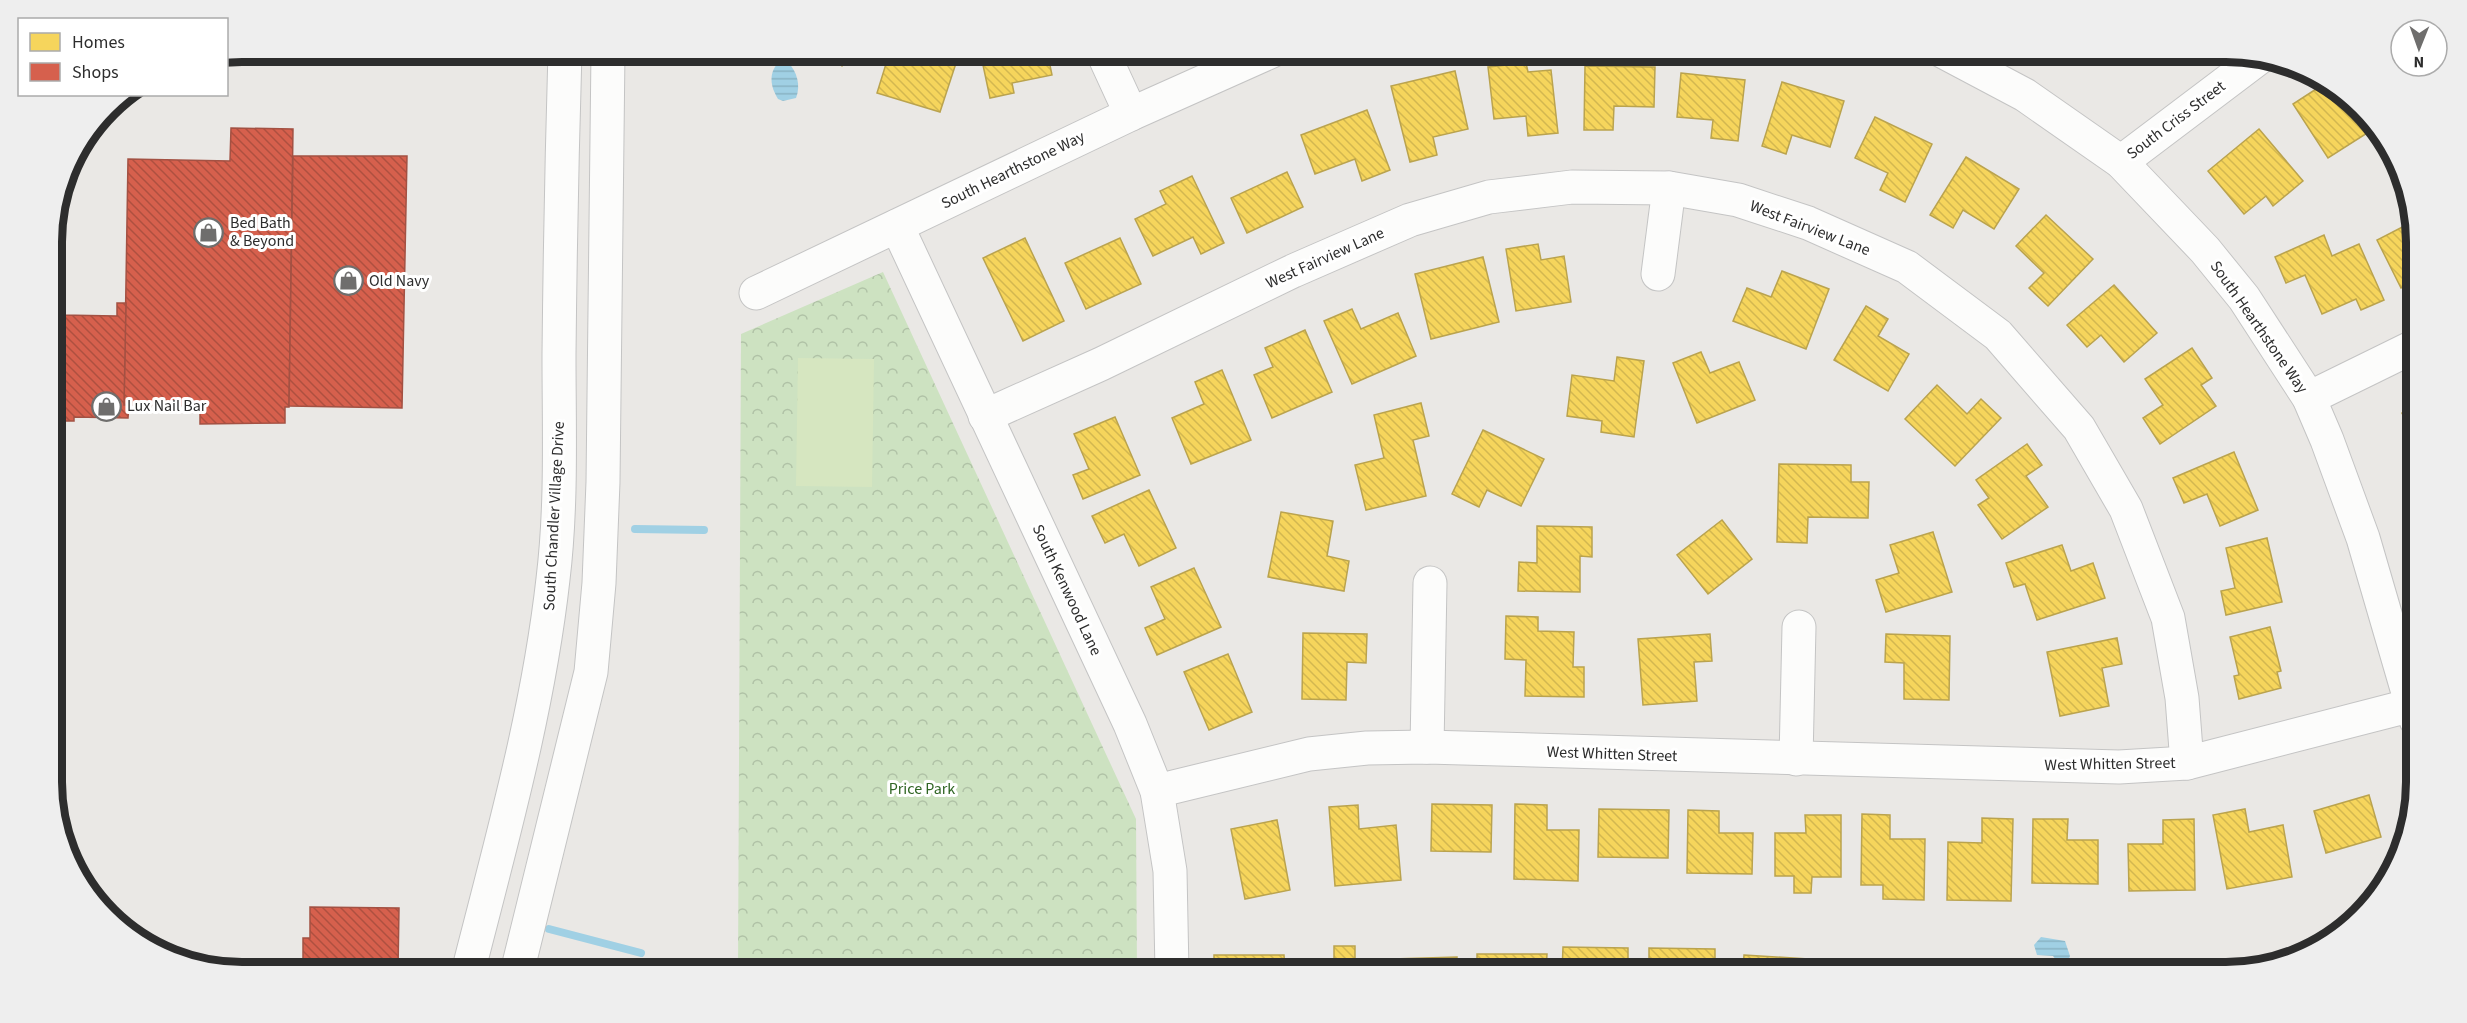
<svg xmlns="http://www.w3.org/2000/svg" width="2467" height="1023" font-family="'Source Sans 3',sans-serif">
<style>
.forest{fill:url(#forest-crowns)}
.pitch{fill:#d6e6c0}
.water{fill:url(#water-rules)}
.homes{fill:url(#homes-back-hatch);stroke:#baa34e;stroke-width:1.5}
.shops{fill:url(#shops-back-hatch);stroke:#a35143;stroke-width:1.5}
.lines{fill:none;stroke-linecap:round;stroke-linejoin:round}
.stream{stroke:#a0d0e4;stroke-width:8}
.minor-casing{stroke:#c4c4c4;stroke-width:35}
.minor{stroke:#fcfcfb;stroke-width:33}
.labels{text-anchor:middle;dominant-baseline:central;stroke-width:6;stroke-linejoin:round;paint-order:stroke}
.street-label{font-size:16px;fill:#2d2d2d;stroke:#fff}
.poi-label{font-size:16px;fill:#2d2d2d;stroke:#fff;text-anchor:start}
.park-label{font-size:16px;fill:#2f6523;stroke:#fff}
.rim{fill:none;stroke:#2d2d2d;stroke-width:8}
</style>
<defs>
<pattern id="forest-crowns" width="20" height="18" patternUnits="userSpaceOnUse" patternTransform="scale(1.5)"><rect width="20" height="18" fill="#cde2c1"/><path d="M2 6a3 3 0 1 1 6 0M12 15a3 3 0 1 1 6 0" fill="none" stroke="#b0c2a6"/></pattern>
<pattern id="water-rules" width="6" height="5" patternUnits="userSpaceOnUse" patternTransform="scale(1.5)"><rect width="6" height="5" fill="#a0d0e4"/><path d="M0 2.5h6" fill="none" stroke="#8ab3c4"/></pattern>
<pattern id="homes-back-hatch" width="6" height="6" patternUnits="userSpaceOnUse" patternTransform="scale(1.5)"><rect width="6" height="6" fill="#f6d55c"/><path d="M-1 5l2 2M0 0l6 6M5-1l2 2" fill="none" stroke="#d3b750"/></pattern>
<pattern id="shops-back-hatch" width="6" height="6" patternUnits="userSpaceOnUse" patternTransform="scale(1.5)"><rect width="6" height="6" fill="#d6604d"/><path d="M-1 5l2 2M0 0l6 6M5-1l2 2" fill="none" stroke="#ae5040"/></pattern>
</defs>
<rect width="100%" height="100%" fill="#eae8e5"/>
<polygon class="forest" points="883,272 1136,819 1137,972 738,972 741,334"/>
<polygon class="pitch" points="798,358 874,359 872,487 796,486"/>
<g class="water">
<path d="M780 61 788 62C797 72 801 85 796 98L783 101 778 99C770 86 768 72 780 61Z"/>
<polygon points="2041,937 2065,941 2070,956 2068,961 2059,964 2053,956 2037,955 2034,945"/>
</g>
<g class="homes">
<polygon points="824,51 854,51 842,66"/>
<polygon points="890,51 960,51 940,112 877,93"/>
<polygon points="980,51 1047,51 1052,75 1012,83 1014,93 990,98"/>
<polygon points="2121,51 2151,51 2143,64"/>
<polygon points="1526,63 1528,72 1551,70 1558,133 1528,136 1526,116 1494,119 1488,67"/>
<polygon points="1585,66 1655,67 1654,107 1614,106 1613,130 1584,130"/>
<polygon points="1455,71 1468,129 1433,137 1437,155 1410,162 1391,86"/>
<polygon points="1681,73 1745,80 1738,141 1711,138 1713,120 1677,117"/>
<polygon points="1782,82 1844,101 1830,147 1792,135 1786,154 1762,146"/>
<polygon points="2327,82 2341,90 2355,103 2372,130 2328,158 2293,104"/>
<polygon points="1367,110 1390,170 1362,181 1355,159 1315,174 1301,135"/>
<polygon points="1875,117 1932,144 1905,202 1880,190 1888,173 1855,158"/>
<polygon points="2259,129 2303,181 2273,206 2266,196 2244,214 2208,171"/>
<polygon points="1966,157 2019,189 1994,229 1963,210 1953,228 1930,215"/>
<polygon points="1287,172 1303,207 1247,233 1231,198"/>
<polygon points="1192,176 1224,243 1201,254 1193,237 1153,256 1135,219 1166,204 1160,191"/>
<polygon points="2046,215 2093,259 2048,306 2029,288 2044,273 2016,246"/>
<polygon points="2414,221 2415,281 2401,288 2377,240"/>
<polygon points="2324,235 2332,256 2359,244 2384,300 2361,310 2356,299 2322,314 2305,275 2286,283 2275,257"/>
<polygon points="1025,238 1064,321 1023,341 983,258"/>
<polygon points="1120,238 1141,284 1086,309 1065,263"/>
<polygon points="1538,244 1541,260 1564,256 1571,302 1516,311 1506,249"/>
<polygon points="1483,257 1499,322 1431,339 1415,274"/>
<polygon points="1782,271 1829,289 1806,349 1733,321 1747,288 1771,297"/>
<polygon points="2114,285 2157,333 2124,362 2101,335 2087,347 2067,325"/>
<polygon points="1866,306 1888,319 1878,336 1909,354 1888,391 1834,360"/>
<polygon points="1352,309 1361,329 1398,313 1416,356 1352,384 1324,321"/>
<polygon points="1305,330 1332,392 1272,418 1254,375 1273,367 1265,348"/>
<polygon points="2192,348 2212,378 2201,385 2216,406 2160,444 2143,418 2163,405 2145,379"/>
<polygon points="1701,352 1710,373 1739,362 1755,400 1697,423 1673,363"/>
<polygon points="1617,357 1644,361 1634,437 1601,432 1602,421 1567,416 1572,375 1614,381"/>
<polygon points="1222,370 1251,440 1191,464 1172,418 1204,404 1195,382"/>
<polygon points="1937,385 1967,414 1981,399 2001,418 1955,466 1905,419"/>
<polygon points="1421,403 1429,436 1413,440 1426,496 1366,510 1355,465 1384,458 1374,415"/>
<polygon points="2415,407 2415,438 2402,413"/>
<polygon points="1115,417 1140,475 1083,499 1073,475 1089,469 1074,434"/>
<polygon points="1483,430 1544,459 1521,506 1487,490 1479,507 1452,494"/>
<polygon points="2027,444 2042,465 2026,476 2048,507 2002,539 1978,505 1989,498 1976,480"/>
<polygon points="2234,452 2258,510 2220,526 2207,494 2184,503 2173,478"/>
<polygon points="1779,464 1851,465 1851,482 1869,482 1868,518 1808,517 1807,543 1777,542"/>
<polygon points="1149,490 1176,548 1139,566 1124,534 1105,543 1092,516"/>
<polygon points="1281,512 1333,521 1327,556 1349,561 1344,591 1268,577"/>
<polygon points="1722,520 1752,559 1708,594 1677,555"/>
<polygon points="1537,526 1592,527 1592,557 1580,556 1580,592 1518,591 1519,562 1537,563"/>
<polygon points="1933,532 1952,592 1886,612 1876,580 1899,573 1890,545"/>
<polygon points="2267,538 2282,602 2226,615 2221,591 2235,588 2226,548"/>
<polygon points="2062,545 2071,571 2093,563 2105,598 2037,620 2025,584 2014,587 2006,563"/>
<polygon points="1194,568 1221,627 1157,655 1145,628 1165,619 1151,587"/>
<polygon points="1506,616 1538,617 1538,631 1574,632 1573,667 1584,667 1584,697 1525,696 1526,660 1505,659"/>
<polygon points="2270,627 2281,671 2277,672 2281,688 2239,699 2234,676 2239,675 2230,637"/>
<polygon points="1303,633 1367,634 1366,663 1347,662 1346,700 1302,699"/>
<polygon points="1710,634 1712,661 1694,662 1697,701 1643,705 1638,639"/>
<polygon points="1886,634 1950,636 1949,700 1904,699 1904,663 1885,662"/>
<polygon points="2117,638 2122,664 2102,668 2109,706 2060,716 2047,652"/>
<polygon points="1228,654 1252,712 1209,730 1184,672"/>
<polygon points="2369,795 2381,837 2326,853 2314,811"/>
<polygon points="1432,804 1492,805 1491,852 1431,851"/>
<polygon points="1515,804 1547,805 1547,830 1579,830 1578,881 1514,879"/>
<polygon points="1358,805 1359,829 1396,825 1401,880 1335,886 1329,807"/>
<polygon points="1599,809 1669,810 1668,858 1598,857"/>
<polygon points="2245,809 2249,832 2283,825 2292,877 2227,889 2213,815"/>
<polygon points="1688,810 1719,811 1719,833 1753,833 1752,874 1687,873"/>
<polygon points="1862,814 1890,815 1890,839 1925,839 1924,900 1883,899 1883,885 1861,885"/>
<polygon points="1805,815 1841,815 1841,877 1812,877 1811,893 1794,893 1794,876 1775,876 1775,833 1806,833"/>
<polygon points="1982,818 2013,819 2011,901 1947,900 1948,842 1982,843"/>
<polygon points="2033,819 2068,819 2067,840 2098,840 2098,884 2032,883"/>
<polygon points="2194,819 2195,890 2129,891 2128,844 2163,844 2163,820"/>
<polygon points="1277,820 1290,890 1245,899 1231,829"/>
<polygon points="2324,942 2287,962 2266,966 2263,958"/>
<polygon points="1334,946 1355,946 1355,959 1369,959 1369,972 1306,972 1306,961 1334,961"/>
<polygon points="1563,947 1628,948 1628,972 1562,972"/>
<polygon points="1649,948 1715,949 1715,972 1649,972"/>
<polygon points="1477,954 1547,954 1546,972 1477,972"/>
<polygon points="1214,955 1284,955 1285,972 1214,972"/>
<polygon points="1744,955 1808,959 1807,972 1743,972"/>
<polygon points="1457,957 1457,972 1394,972 1393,959"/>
<polygon points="1830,962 1896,966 1896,972 1829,972"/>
</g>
<g class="shops">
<polygon points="231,128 293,129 289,407 285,407 285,423 200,424 200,406 124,405 128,159 230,161"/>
<polygon points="293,156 407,156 402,408 289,406"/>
<polygon points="52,252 62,252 61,315 117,316 117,303 126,303 124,405 129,405 128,418 74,417 74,421 52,421"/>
<polygon points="310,907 399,908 398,970 303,972 303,938 310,938"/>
</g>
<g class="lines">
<g class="stream">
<polyline points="635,529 704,530"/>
<polyline points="549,929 641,953"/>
</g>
<defs>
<g id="minor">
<polyline points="1102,51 1131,114"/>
<polyline points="1942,51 2025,95 2121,162 2205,250 2244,298 2309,398 2327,440 2363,538 2416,720"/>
<polyline points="2121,162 2260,57"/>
<polyline points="897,226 1130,724 1157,791 1170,871 1172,972"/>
<polyline points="1658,274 1669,188"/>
<polyline points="756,293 1131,114 1272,51"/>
<polyline points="2309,398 2415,346"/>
<polyline points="985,416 1101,364 1293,271 1410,220 1489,197 1572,187 1669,188 1738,200 1808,223 1907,267 1998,335 2079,428 2126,509 2168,618 2182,698 2187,763"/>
<polyline points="1427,747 1430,583"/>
<polyline points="1796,759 1799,627"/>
<polyline points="1157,791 1309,754 1367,748 1427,747 2119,767 2187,763 2416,704"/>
<path d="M468 972C501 842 538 713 553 579 562 505 559 429 559 355 560 254 562 152 565 51"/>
<polyline points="517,972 591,672 599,583 603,482 608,51"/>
</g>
</defs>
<use href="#minor" class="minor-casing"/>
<use href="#minor" class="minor"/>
</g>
<defs>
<symbol id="shop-ring" viewBox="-11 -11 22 22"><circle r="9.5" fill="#fff" stroke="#6f6e6d" stroke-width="1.5"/><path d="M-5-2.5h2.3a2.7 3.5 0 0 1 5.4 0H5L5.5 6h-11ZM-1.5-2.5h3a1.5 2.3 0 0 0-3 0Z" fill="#6f6e6d"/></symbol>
</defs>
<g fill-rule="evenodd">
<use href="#shop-ring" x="192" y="216" width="33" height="33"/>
<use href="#shop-ring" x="332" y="264" width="33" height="33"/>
<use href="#shop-ring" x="90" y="390" width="33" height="33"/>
</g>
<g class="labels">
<g class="street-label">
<text transform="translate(2176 120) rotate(-37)">South Criss Street</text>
<text transform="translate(1013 170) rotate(-26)">South Hearthstone Way</text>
<text transform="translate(1810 228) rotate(21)">West Fairview Lane</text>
<text transform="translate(1325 258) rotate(-24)">West Fairview Lane</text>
<text transform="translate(2259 327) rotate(55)">South Hearthstone Way</text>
<text transform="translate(554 516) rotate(-87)">South Chandler Village Drive</text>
<text transform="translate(1067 590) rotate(65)">South Kenwood Lane</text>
<text transform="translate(1612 754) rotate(2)">West Whitten Street</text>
<text transform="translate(2110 764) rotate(-1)">West Whitten Street</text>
</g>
<g class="poi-label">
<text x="230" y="223">Bed Bath<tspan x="230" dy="18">&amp; Beyond</tspan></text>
<text x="369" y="281">Old Navy</text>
<text x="127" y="406">Lux Nail Bar</text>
</g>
<g class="park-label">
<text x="922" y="789">Price Park</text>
</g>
</g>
<path d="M0 0H2467V1023H0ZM242 62H2226A180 180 0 0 1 2406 242V782A180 180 0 0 1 2226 962H242A180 180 0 0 1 62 782V242A180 180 0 0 1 242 62Z" fill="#eee" fill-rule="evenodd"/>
<path class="rim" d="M242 62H2226A180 180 0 0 1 2406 242V782A180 180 0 0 1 2226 962H242A180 180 0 0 1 62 782V242A180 180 0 0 1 242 62Z"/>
<rect x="18" y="18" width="210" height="78" fill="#ffffff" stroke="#ababab" stroke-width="1.5"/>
<rect x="30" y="33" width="30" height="18" fill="#f6d55c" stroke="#ababab" stroke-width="1.5"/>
<text x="72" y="48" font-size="18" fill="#2d2d2d">Homes</text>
<rect x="30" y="63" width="30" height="18" fill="#d6604d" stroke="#ababab" stroke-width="1.5"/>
<text x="72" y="78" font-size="18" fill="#2d2d2d">Shops</text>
<g transform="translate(2419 48) rotate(181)"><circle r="28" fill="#ffffff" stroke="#ababab" stroke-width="1.5"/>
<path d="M0-4.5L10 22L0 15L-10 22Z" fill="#6f6e6d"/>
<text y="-9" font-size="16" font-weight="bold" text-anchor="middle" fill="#2d2d2d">N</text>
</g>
</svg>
